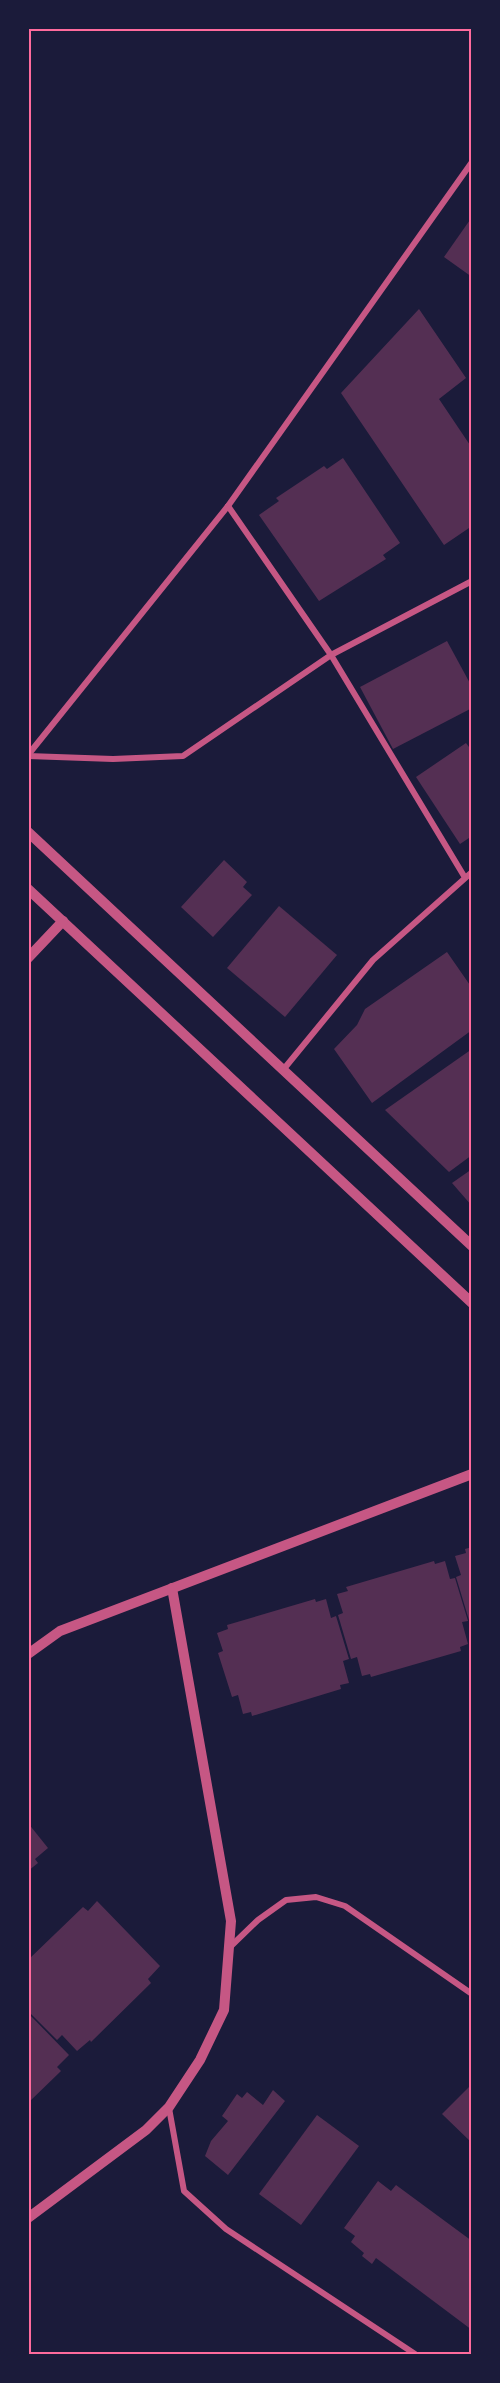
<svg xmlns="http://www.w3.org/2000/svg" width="500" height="2383" font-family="Karla,sans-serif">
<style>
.building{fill:#542f53}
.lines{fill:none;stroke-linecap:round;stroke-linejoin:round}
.minor{stroke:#c65784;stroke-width:6}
.tertiary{stroke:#c65784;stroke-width:10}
.neatline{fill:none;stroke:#ff6b9d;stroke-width:2}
</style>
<rect width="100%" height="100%" fill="#1b1b3a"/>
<g class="building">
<polygon points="472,217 472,277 444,257"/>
<polygon points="419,309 466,378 439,399 472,448 472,526 444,545 341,393"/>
<polygon points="343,458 400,543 383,555 386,559 319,601 259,515 279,501 276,498 324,466 327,469"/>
<polygon points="447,641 472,687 472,708 393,749 360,687"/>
<polygon points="466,743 472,751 472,836 460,844 416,777"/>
<polygon points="224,860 247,882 243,887 252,895 213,937 181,907"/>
<polygon points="279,906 337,955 285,1017 227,968"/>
<polygon points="447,952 472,988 472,1030 372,1103 334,1049 357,1025 365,1009"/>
<polygon points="472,1049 472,1155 449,1172 385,1110"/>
<polygon points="472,1169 472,1206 452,1183"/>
<polygon points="472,1547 472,1620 469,1620 456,1577 461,1575 455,1556 466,1553 465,1549"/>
<polygon points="434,1561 435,1564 445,1561 450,1579 455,1578 468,1621 462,1622 468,1644 460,1647 461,1651 371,1677 370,1674 362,1676 357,1657 351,1659 338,1615 343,1613 337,1594 348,1591 346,1587"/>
<polygon points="315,1599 316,1602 326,1599 331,1618 336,1616 349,1659 343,1661 349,1683 340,1685 341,1689 252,1716 251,1712 243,1714 238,1695 232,1697 218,1653 223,1651 217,1633 228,1629 227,1625"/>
<polygon points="28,1823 48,1848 35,1859 38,1863 28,1871"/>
<polygon points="97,1901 160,1966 148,1979 151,1983 91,2042 90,2040 77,2051 62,2035 57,2040 28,2011 28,1960 83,1907 88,1911"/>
<polygon points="28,2013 69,2055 57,2067 61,2071 28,2103"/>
<polygon points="472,2084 472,2143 442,2114"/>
<polygon points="273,2090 285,2101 228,2175 205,2156 211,2141 228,2121 222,2116 237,2094 242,2098 247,2092 263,2105"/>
<polygon points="317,2115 359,2146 301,2225 259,2194"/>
<polygon points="378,2181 391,2191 396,2185 472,2241 472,2330 376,2258 372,2264 362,2256 364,2253 351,2242 355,2236 344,2228"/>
</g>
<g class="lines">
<g class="minor">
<polyline points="228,506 331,655 464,876"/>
<polyline points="28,755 228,506 472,162"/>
<polyline points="28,756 113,759 183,756 331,655 472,581"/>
<polyline points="283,1070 373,960 472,872"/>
<polyline points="229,1948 258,1920 286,1900 316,1897 345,1906 472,1994"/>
<polyline points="169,2108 184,2191 226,2229 415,2354"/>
</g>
<g class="tertiary">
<polyline points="28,832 472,1246"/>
<polyline points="28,889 472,1303"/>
<polyline points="28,958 63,921"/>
<polyline points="28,1654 60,1631 472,1474"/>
<polyline points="28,2218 146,2130 169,2107 200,2060 224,2010 231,1921 172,1588"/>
</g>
</g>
<rect width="500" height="2383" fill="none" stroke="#1b1b3a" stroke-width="60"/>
<rect x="30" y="30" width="440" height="2323" class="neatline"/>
</svg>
